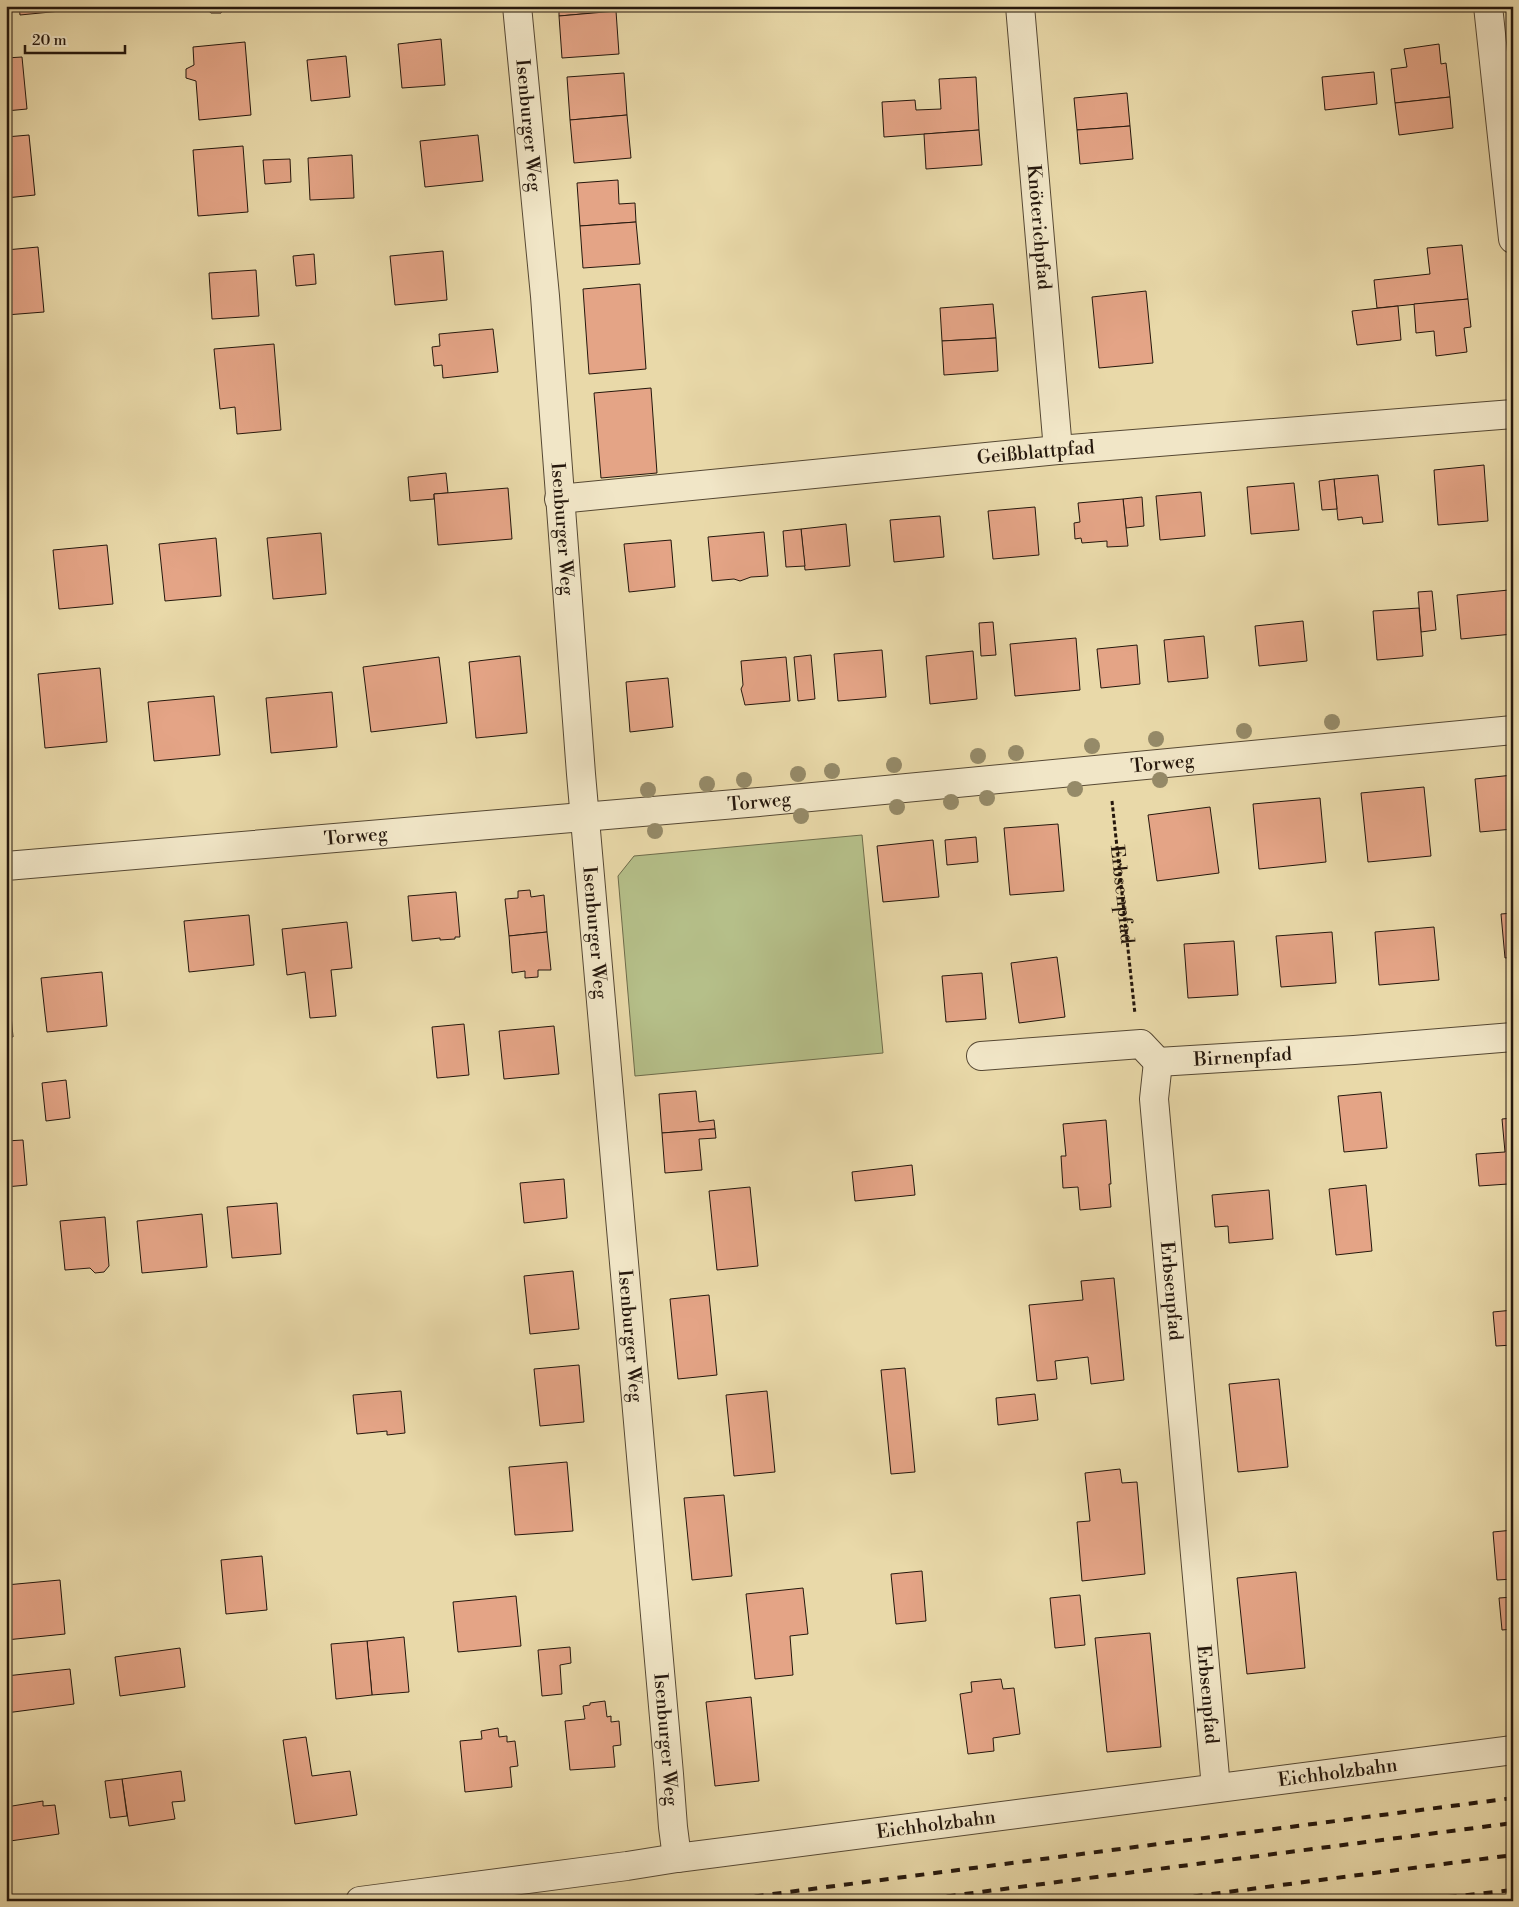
<svg xmlns="http://www.w3.org/2000/svg" width="1519" height="1907" font-family="'Libre Bodoni',serif">
<style>
.green{fill:#b5bf89;stroke:#6d6b4a}
.building{fill:#e4a486;stroke:#25170c}
.lines{fill:none;stroke-linecap:round;stroke-linejoin:round}
.minor-casing{stroke:#564833;stroke-width:30}
.path{stroke:#25170c;stroke-width:3;stroke-dasharray:4 2.5;stroke-linecap:butt}
.minor{stroke:#f1e6c7;stroke-width:28}
.rail{stroke:#25170c;stroke-width:4;stroke-dasharray:9 9;stroke-linecap:butt}
.tree{fill:#958a68}
.labels{text-anchor:middle;dominant-baseline:central;stroke-width:4.5;stroke-linejoin:round;paint-order:stroke}
.street-label{font-size:19px;fill:#25170c;stroke:#f1e6c7}
</style>
<rect width="100%" height="100%" fill="#e9d9a9"/>
<filter id="stains"><feTurbulence type="fractalNoise" baseFrequency=".004" numOctaves="4"/><feColorMatrix values="0 0 0 0 .2 0 0 0 0 .09 0 0 0 0 .02 0 0 0 .5 -.17"/></filter>
<radialGradient id="worn" r=".72"><stop offset=".6" stop-color="#630" stop-opacity="0"/><stop offset="1" stop-color="#630" stop-opacity=".3"/></radialGradient>
<polygon class="green" points="862,835 883,1053 635,1076 618,876 634,856"/>
<g class="building">
<polygon points="19,6 60,6 61,11 20,15"/>
<polygon points="203,6 226,6 221,13 211,13"/>
<polygon points="559,6 616,6 616,11 559,16"/>
<polygon points="616,11 619,54 562,58 559,16"/>
<polygon points="441,39 445,85 402,88 398,44"/>
<polygon points="245,42 251,115 199,120 196,81 186,78 186,69 194,65 193,47"/>
<polygon points="1439,44 1441,64 1446,63 1450,97 1395,103 1391,69 1407,67 1404,49"/>
<polygon points="346,56 350,97 311,101 307,60"/>
<polygon points="22,57 27,109 6,111 6,58"/>
<polygon points="1374,72 1377,104 1325,110 1322,77"/>
<polygon points="624,73 627,115 570,120 567,77"/>
<polygon points="976,77 979,130 884,137 882,102 915,100 916,110 941,109 939,79"/>
<polygon points="1127,93 1130,126 1077,130 1074,98"/>
<polygon points="1450,97 1453,128 1399,135 1395,103"/>
<polygon points="627,115 631,158 574,163 570,120"/>
<polygon points="1130,126 1133,159 1080,164 1077,130"/>
<polygon points="979,130 982,165 926,169 924,134"/>
<polygon points="29,135 35,195 6,198 6,137"/>
<polygon points="478,135 483,181 425,187 420,141"/>
<polygon points="243,146 248,212 198,216 193,150"/>
<polygon points="352,155 354,198 310,200 308,158"/>
<polygon points="290,159 291,182 265,184 263,160"/>
<polygon points="618,180 619,204 635,203 636,222 580,226 577,183"/>
<polygon points="636,222 640,264 583,268 580,226"/>
<polygon points="1462,245 1468,299 1377,308 1374,280 1430,274 1427,248"/>
<polygon points="38,247 44,312 6,315 6,250"/>
<polygon points="443,251 447,300 395,305 390,256"/>
<polygon points="314,254 316,284 296,286 293,256"/>
<polygon points="256,270 259,316 212,319 209,273"/>
<polygon points="640,284 646,369 589,374 583,289"/>
<polygon points="1146,291 1153,363 1099,368 1092,297"/>
<polygon points="1468,299 1471,327 1464,328 1467,352 1436,356 1434,331 1416,333 1414,304"/>
<polygon points="993,304 996,338 942,341 940,308"/>
<polygon points="1398,306 1401,340 1357,345 1352,311"/>
<polygon points="493,329 498,372 443,378 442,365 434,366 432,347 440,346 439,334"/>
<polygon points="996,338 998,371 944,375 942,341"/>
<polygon points="274,344 281,430 237,434 235,407 220,409 214,349"/>
<polygon points="651,388 657,473 601,478 594,393"/>
<polygon points="1484,465 1488,521 1438,525 1434,470"/>
<polygon points="446,473 448,493 434,494 434,499 410,501 408,477"/>
<polygon points="1378,475 1383,522 1363,524 1362,517 1338,520 1334,479"/>
<polygon points="1334,479 1337,509 1322,510 1319,481"/>
<polygon points="1294,483 1299,530 1251,534 1247,487"/>
<polygon points="508,488 512,539 438,545 434,494"/>
<polygon points="1201,492 1205,536 1160,540 1156,496"/>
<polygon points="1142,497 1144,526 1126,528 1123,499"/>
<polygon points="1123,499 1128,546 1107,547 1107,541 1082,543 1081,538 1075,539 1074,523 1080,522 1078,503"/>
<polygon points="1035,507 1039,555 993,559 988,511"/>
<polygon points="940,516 944,557 894,562 890,520"/>
<polygon points="846,524 850,566 805,570 801,529"/>
<polygon points="801,529 805,566 786,567 783,531"/>
<polygon points="764,532 768,576 751,577 740,581 734,579 712,581 708,537"/>
<polygon points="321,533 326,594 273,599 267,538"/>
<polygon points="216,538 221,596 165,601 159,544"/>
<polygon points="671,540 675,587 629,592 624,544"/>
<polygon points="107,545 113,604 59,609 53,550"/>
<polygon points="1509,590 1513,634 1461,639 1457,595"/>
<polygon points="1432,591 1436,630 1421,632 1418,592"/>
<polygon points="1419,608 1423,656 1377,660 1373,611"/>
<polygon points="1303,621 1307,661 1259,666 1255,626"/>
<polygon points="993,622 996,655 981,656 979,623"/>
<polygon points="1204,636 1208,678 1168,682 1164,640"/>
<polygon points="1076,638 1080,690 1015,696 1010,644"/>
<polygon points="1137,645 1140,684 1101,688 1097,649"/>
<polygon points="882,650 886,697 838,701 834,654"/>
<polygon points="973,651 977,699 930,704 926,656"/>
<polygon points="811,655 815,699 798,701 794,657"/>
<polygon points="520,656 527,733 476,738 469,662"/>
<polygon points="439,657 447,723 371,732 363,667"/>
<polygon points="786,657 790,701 745,705 741,689 743,685 741,661"/>
<polygon points="100,668 107,742 45,748 38,674"/>
<polygon points="668,678 673,727 630,732 626,682"/>
<polygon points="332,692 337,747 271,753 266,698"/>
<polygon points="214,696 220,755 154,761 148,702"/>
<polygon points="1513,775 1513,829 1480,832 1475,779"/>
<polygon points="1424,787 1431,856 1368,862 1361,793"/>
<polygon points="1320,798 1326,862 1259,869 1253,804"/>
<polygon points="1210,807 1219,873 1157,881 1148,815"/>
<polygon points="1058,824 1064,891 1010,895 1004,828"/>
<polygon points="976,837 978,862 947,865 945,840"/>
<polygon points="933,840 939,897 883,902 877,846"/>
<polygon points="530,890 531,897 544,895 547,932 509,936 505,899 518,898 518,891"/>
<polygon points="456,892 460,937 455,937 455,939 440,940 440,938 412,941 408,896"/>
<polygon points="1513,913 1513,957 1505,958 1501,914"/>
<polygon points="249,915 254,965 189,972 184,921"/>
<polygon points="347,922 352,968 331,970 336,1016 310,1018 305,972 287,975 282,929"/>
<polygon points="1434,927 1439,980 1379,985 1375,932"/>
<polygon points="547,932 551,970 538,970 538,977 525,978 525,971 512,973 509,936"/>
<polygon points="1332,932 1336,983 1281,987 1276,936"/>
<polygon points="1234,941 1238,995 1188,998 1184,944"/>
<polygon points="1057,957 1065,1017 1019,1023 1011,963"/>
<polygon points="102,972 107,1026 47,1032 41,978"/>
<polygon points="982,973 986,1019 946,1022 942,976"/>
<polygon points="6,982 8,982 13,1037 6,1037"/>
<polygon points="464,1024 469,1075 437,1078 432,1027"/>
<polygon points="554,1026 559,1074 504,1079 499,1031"/>
<polygon points="66,1080 70,1118 46,1121 42,1083"/>
<polygon points="696,1091 699,1122 714,1120 715,1129 662,1133 659,1094"/>
<polygon points="1381,1092 1387,1148 1344,1152 1338,1096"/>
<polygon points="1513,1118 1513,1205 1510,1206 1508,1184 1479,1186 1476,1154 1505,1152 1502,1119"/>
<polygon points="1106,1120 1111,1184 1109,1184 1111,1207 1080,1210 1078,1187 1063,1188 1061,1156 1066,1156 1063,1124"/>
<polygon points="715,1129 716,1138 699,1139 702,1170 665,1173 662,1133"/>
<polygon points="23,1140 27,1185 6,1187 6,1141"/>
<polygon points="912,1165 915,1195 855,1201 852,1172"/>
<polygon points="564,1179 567,1218 524,1223 520,1183"/>
<polygon points="1366,1185 1372,1251 1336,1255 1329,1189"/>
<polygon points="750,1187 758,1266 717,1270 709,1191"/>
<polygon points="1269,1190 1273,1239 1229,1243 1228,1226 1215,1227 1212,1195"/>
<polygon points="277,1203 281,1254 232,1258 227,1207"/>
<polygon points="202,1214 207,1267 142,1273 137,1221"/>
<polygon points="105,1217 109,1266 104,1272 95,1273 90,1268 65,1270 60,1221"/>
<polygon points="573,1271 579,1329 530,1334 524,1276"/>
<polygon points="1114,1278 1124,1380 1091,1384 1088,1357 1055,1361 1057,1379 1037,1381 1029,1305 1083,1300 1081,1281"/>
<polygon points="709,1295 717,1375 678,1379 670,1299"/>
<polygon points="1513,1310 1513,1345 1496,1346 1493,1312"/>
<polygon points="579,1365 584,1422 540,1426 534,1369"/>
<polygon points="905,1368 915,1472 891,1474 881,1370"/>
<polygon points="1279,1379 1288,1467 1238,1472 1229,1384"/>
<polygon points="401,1391 405,1433 387,1435 387,1431 357,1434 353,1395"/>
<polygon points="767,1391 775,1472 734,1476 726,1395"/>
<polygon points="1035,1394 1038,1420 998,1425 996,1398"/>
<polygon points="567,1462 573,1531 515,1535 509,1467"/>
<polygon points="1120,1469 1122,1483 1137,1482 1145,1574 1082,1581 1077,1522 1090,1521 1085,1473"/>
<polygon points="724,1495 732,1576 692,1580 684,1498"/>
<polygon points="1513,1530 1513,1579 1497,1580 1493,1532"/>
<polygon points="262,1556 267,1610 226,1614 221,1560"/>
<polygon points="922,1571 926,1621 896,1624 891,1574"/>
<polygon points="1296,1572 1305,1668 1247,1674 1237,1578"/>
<polygon points="60,1580 65,1634 6,1640 6,1585"/>
<polygon points="803,1588 808,1634 790,1636 793,1675 755,1679 746,1594"/>
<polygon points="1080,1595 1085,1645 1055,1648 1050,1598"/>
<polygon points="516,1596 521,1646 458,1652 453,1602"/>
<polygon points="1513,1597 1513,1629 1502,1630 1499,1598"/>
<polygon points="1150,1633 1161,1747 1107,1752 1095,1638"/>
<polygon points="404,1637 409,1692 372,1695 367,1641"/>
<polygon points="367,1641 372,1695 336,1699 331,1644"/>
<polygon points="570,1647 571,1663 560,1665 562,1694 542,1696 538,1650"/>
<polygon points="180,1648 185,1687 120,1696 115,1657"/>
<polygon points="70,1669 74,1704 6,1713 6,1676"/>
<polygon points="1001,1679 1003,1689 1014,1688 1020,1734 993,1738 994,1751 968,1754 960,1694 972,1692 971,1682"/>
<polygon points="751,1697 759,1781 715,1786 706,1702"/>
<polygon points="605,1701 607,1717 611,1716 611,1722 619,1721 621,1745 613,1746 615,1767 570,1770 565,1721 585,1719 583,1706 590,1705 590,1703"/>
<polygon points="498,1728 499,1737 507,1736 507,1742 515,1741 518,1766 510,1767 512,1787 465,1792 460,1741 482,1739 481,1731"/>
<polygon points="306,1737 312,1776 350,1771 357,1815 295,1824 283,1740"/>
<polygon points="181,1771 185,1801 172,1802 175,1819 129,1826 122,1779"/>
<polygon points="122,1779 127,1816 110,1818 105,1781"/>
<polygon points="43,1801 43,1806 55,1805 59,1834 10,1841 6,1807"/>
</g>
<g class="lines">
<defs>
<g id="minor">
<path id="s2" d="M517 6 545 296 581 774 669 1774 673 1827 677 1858"/>
<path id="s3" d="M1020 6 1058 450"/>
<polyline points="1488,6 1513,239"/>
<path id="s4" d="M559 499 1058 450 1513 414"/>
<path id="s5" d="M6 866 759 802 1513 730"/>
<polyline points="981,1056 1141,1044 1158,1062"/>
<path id="s6" d="M1158 1062 1154 1099 1216 1788"/>
<path id="s7" d="M1158 1062 1354 1050 1513 1037"/>
<path id="s8" d="M360 1901 627 1866 677 1858 1513 1750"/>
</g>
</defs>
<use href="#minor" class="minor-casing"/>
<path class="path" id="s1" d="M1112 801 1135 1014"/>
<use href="#minor" class="minor"/>
<g class="rail">
<polyline points="719,1901 1513,1798"/>
<polyline points="911,1901 1513,1823"/>
<polyline points="1158,1901 1513,1855"/>
<polyline points="1412,1901 1513,1890"/>
</g>
</g>
<g class="tree">
<circle cx="1332" cy="722" r="8"/>
<circle cx="1244" cy="731" r="8"/>
<circle cx="1156" cy="739" r="8"/>
<circle cx="1092" cy="746" r="8"/>
<circle cx="1016" cy="753" r="8"/>
<circle cx="978" cy="756" r="8"/>
<circle cx="894" cy="765" r="8"/>
<circle cx="832" cy="771" r="8"/>
<circle cx="798" cy="774" r="8"/>
<circle cx="744" cy="780" r="8"/>
<circle cx="1160" cy="780" r="8"/>
<circle cx="707" cy="784" r="8"/>
<circle cx="1075" cy="789" r="8"/>
<circle cx="648" cy="790" r="8"/>
<circle cx="987" cy="798" r="8"/>
<circle cx="951" cy="802" r="8"/>
<circle cx="897" cy="807" r="8"/>
<circle cx="801" cy="816" r="8"/>
<circle cx="655" cy="831" r="8"/>
</g>
<g class="labels">
<g class="street-label">
<text stroke="none"><textPath href="#s2" startOffset="120">Isenburger Weg</textPath></text>
<text stroke="none"><textPath href="#s3" startOffset="222">Knöterichpfad</textPath></text>
<text stroke="none"><textPath href="#s4" startOffset="479">Geißblattpfad</textPath></text>
<text stroke="none"><textPath href="#s2" startOffset="525">Isenburger Weg</textPath></text>
<text stroke="none"><textPath href="#s5" startOffset="1161">Torweg</textPath></text>
<text stroke="none"><textPath href="#s5" startOffset="756">Torweg</textPath></text>
<text stroke="none"><textPath href="#s5" startOffset="351">Torweg</textPath></text>
<text stroke="none"><textPath href="#s1" startOffset="94">Erbsenpfad</textPath></text>
<text stroke="none"><textPath href="#s2" startOffset="930">Isenburger Weg</textPath></text>
<text stroke="none"><textPath href="#s7" startOffset="85">Birnenpfad</textPath></text>
<text stroke="none"><textPath href="#s6" startOffset="230">Erbsenpfad</textPath></text>
<text stroke="none"><textPath href="#s2" startOffset="1335">Isenburger Weg</textPath></text>
<text stroke="none"><textPath href="#s6" startOffset="635">Erbsenpfad</textPath></text>
<text stroke="none"><textPath href="#s2" startOffset="1740">Isenburger Weg</textPath></text>
<text stroke="none"><textPath href="#s8" startOffset="986">Eichholzbahn</textPath></text>
<text stroke="none"><textPath href="#s8" startOffset="581">Eichholzbahn</textPath></text>
</g>
</g>
<rect width="1519" height="1907" fill="none" stroke="#e9d9a9" stroke-width="25"/>
<rect x="8" y="8" width="1504" height="1892" fill="none" stroke="#25170c" stroke-width="2.5"/>
<rect x="12" y="12" width="1494" height="1882" fill="none" stroke="#25170c"/>
<path d="M25 45v8h100v-8" fill="none" stroke="#25170c" stroke-width="2.5"/>
<text x="32" y="45" font-size="15" fill="#25170c" stroke="#f1e6c7" stroke-width="4" paint-order="stroke">20 m</text>
<rect width="100%" height="100%" filter="url(#stains)"/>
<rect width="100%" height="100%" fill="url(#worn)"/>
</svg>
